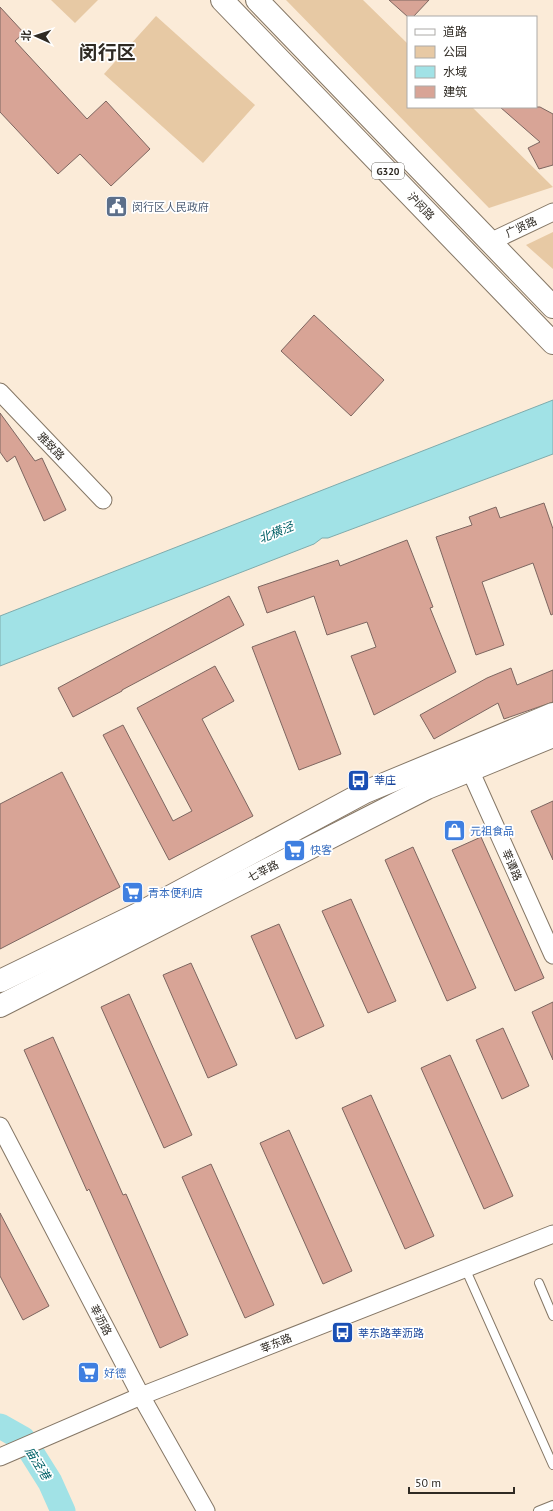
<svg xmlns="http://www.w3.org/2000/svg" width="553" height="1511" font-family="'PT Sans','Noto Sans SC',sans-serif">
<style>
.green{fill:#e7c9a4}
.water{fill:#a1e2e6;stroke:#7fabac}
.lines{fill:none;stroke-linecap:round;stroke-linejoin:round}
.river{stroke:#a1e2e6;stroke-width:25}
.building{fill:#d8a496;stroke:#7d6660}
.lane-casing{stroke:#857766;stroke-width:10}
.street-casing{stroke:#857766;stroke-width:19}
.primary-casing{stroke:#857766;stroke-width:24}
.highway-casing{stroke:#857766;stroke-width:24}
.lane{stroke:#fff;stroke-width:8}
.street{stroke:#fff;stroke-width:17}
.primary{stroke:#fff;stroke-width:22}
.highway{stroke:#fff;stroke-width:22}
.labels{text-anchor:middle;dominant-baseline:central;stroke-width:3.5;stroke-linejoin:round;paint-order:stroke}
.shield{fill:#fff;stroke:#6d6a65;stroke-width:1}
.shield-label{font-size:10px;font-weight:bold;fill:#2f2a23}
.street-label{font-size:11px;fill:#2f2a23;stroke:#fff}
.service-label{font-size:11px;fill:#4e5e75;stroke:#fff;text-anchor:start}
.transit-label{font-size:11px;fill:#164399;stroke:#fff;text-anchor:start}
.shop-label{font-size:11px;fill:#366cbe;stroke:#fff;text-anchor:start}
.water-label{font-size:12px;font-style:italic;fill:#006066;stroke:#fff}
.town-label{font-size:19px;font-weight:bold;fill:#2f2a23;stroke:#fff}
</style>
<rect width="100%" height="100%" fill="#fbebd8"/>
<g class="green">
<polygon points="51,0 98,0 75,23"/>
<polygon points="286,0 363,0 408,44 408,107 472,107 553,187 489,208"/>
<polygon points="156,16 255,105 203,163 104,74"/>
<polygon points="553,232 553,269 526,245"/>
</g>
<polygon class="water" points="553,400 553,454 328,538 322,538 314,544 0,666 0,616"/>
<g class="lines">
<polyline class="river" points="0,1426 23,1439 50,1482 63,1511"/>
</g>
<g class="building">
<polygon points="389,0 429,0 413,17 408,17"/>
<polygon points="0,7 24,33 15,41 87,119 106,101 150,149 111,186 80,154 58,174 0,112"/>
<polygon points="500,107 540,107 553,114 553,165 539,169 528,148 540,142"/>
<polygon points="314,315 384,380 351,416 281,351"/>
<polygon points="0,413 35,461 42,458 66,510 44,521 15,456 7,462 0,452"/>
<polygon points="544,503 553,529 553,614 551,615 533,563 482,582 504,645 476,655 436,537 472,525 469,517 496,507 500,518"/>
<polygon points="407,540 433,607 430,608 456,672 374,715 351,656 376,647 367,622 327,635 314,596 267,613 258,587 338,560 340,566"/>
<polygon points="229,596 244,625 122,690 122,691 73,717 58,688"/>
<polygon points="295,631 341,754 299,770 252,647"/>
<polygon points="215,666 234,701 202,719 253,816 169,860 103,735 123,725 173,821 192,811 137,708"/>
<polygon points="511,668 517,685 553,670 553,702 504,719 498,703 434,739 420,715 487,678"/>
<polygon points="62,772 120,887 0,949 0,804"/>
<polygon points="553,801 553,860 531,811"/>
<polygon points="481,837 544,978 515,991 452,850"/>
<polygon points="413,847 476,988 447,1001 385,860"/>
<polygon points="351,899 396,1001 368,1013 322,911"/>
<polygon points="279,924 324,1026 296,1039 251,936"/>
<polygon points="191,963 237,1065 208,1078 163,975"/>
<polygon points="129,994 192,1135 164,1148 101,1007"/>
<polygon points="553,1002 553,1060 532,1012"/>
<polygon points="503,1028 529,1086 502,1099 476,1040"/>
<polygon points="53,1037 123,1195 126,1194 188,1335 160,1348 89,1189 87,1191 24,1050"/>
<polygon points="450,1055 513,1196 484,1209 421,1068"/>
<polygon points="371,1095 434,1236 405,1249 342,1108"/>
<polygon points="289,1130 352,1271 323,1284 260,1143"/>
<polygon points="211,1164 274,1305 245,1318 182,1177"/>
<polygon points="0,1213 49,1306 23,1320 0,1276"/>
</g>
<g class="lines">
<defs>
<g id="lane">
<polyline points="465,1268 553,1465"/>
<polyline points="539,1283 553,1316"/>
<polyline points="538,1511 553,1505"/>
</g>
<g id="street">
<polyline points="490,242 553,212"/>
<polyline points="0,392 103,500"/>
<polyline points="464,761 470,770 553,955"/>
<polyline points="0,1126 141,1396 206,1511"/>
<polyline points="0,1457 141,1396 553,1234"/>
</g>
<g id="primary">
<polyline points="0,981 136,915 365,792 553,714"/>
<polyline points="0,1006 427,788 553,736"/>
</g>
<g id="highway">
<polyline points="222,0 553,343"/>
<polyline points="257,0 553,307"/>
</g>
</defs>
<use href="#lane" class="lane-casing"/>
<use href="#street" class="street-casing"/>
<use href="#primary" class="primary-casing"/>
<use href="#highway" class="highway-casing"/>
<use href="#lane" class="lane"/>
<use href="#street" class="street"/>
<use href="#primary" class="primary"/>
<use href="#highway" class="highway"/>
</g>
<defs>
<symbol id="civic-square" viewBox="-11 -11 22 22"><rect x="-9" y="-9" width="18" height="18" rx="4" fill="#5c6f8a" stroke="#fff"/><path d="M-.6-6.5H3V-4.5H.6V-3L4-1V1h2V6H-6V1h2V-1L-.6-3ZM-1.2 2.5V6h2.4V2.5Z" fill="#fff"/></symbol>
<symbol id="bus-square" viewBox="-11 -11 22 22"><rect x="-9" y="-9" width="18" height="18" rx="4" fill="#1a4fb4" stroke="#fff"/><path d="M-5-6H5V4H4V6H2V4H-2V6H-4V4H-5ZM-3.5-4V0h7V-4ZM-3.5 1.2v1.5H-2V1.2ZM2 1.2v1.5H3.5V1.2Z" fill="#fff"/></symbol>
<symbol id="shop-square" viewBox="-11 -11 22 22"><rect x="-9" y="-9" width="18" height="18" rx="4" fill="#3f7fe0" stroke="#fff"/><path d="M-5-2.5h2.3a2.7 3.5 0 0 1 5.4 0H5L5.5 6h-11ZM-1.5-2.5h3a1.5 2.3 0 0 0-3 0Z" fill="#fff"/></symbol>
<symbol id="supermarket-square" viewBox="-11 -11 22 22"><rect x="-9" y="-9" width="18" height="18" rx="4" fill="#3f7fe0" stroke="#fff"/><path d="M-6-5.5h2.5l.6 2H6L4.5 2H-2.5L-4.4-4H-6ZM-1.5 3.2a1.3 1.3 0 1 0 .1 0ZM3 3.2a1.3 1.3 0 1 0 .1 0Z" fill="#fff"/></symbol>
</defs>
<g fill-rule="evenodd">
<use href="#civic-square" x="104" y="194" width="25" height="25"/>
<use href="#bus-square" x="346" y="768" width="25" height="25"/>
<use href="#shop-square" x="442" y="818" width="25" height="25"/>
<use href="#supermarket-square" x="282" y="838" width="25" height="25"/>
<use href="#supermarket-square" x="120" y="880" width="25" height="25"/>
<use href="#bus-square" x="330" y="1320" width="25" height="25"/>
<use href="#supermarket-square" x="76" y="1360" width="25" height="25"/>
</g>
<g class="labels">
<rect class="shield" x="372" y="163" width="32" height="16" rx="3"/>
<g class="shield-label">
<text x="388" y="171">G320</text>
</g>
<g class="street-label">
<text transform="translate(421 206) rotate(46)">沪闵路</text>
<text transform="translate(521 227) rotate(-25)">广贤路</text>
<text transform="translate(51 446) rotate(46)">雅致路</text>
<text transform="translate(512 865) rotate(66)">莘谭路</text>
<text transform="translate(263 871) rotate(-27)">七莘路</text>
<text transform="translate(101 1320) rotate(62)">莘沥路</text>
<text transform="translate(276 1343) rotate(-22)">莘东路</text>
</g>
<g class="service-label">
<text x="132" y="207">闵行区人民政府</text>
</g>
<g class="transit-label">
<text x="374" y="780">莘庄</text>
<text x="358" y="1333">莘东路莘沥路</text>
</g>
<g class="shop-label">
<text x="470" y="831">元祖食品</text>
<text x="310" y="850">快客</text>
<text x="148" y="893">青本便利店</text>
<text x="104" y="1373">好德</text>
</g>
<g class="water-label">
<text transform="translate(276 532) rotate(-22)">北横泾</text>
<text transform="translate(38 1463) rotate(58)">庙泾港</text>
</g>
<g class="town-label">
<text x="107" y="52">闵行区</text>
</g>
</g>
<rect x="407" y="16" width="130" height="92" fill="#ffffff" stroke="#acaaa7"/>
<rect x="415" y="29" width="20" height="6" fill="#ffffff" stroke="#acaaa7"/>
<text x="443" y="36" font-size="12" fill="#2f2a23">道路</text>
<rect x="415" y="46" width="20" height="12" fill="#e7c9a4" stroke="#acaaa7"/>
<text x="443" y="56" font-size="12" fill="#2f2a23">公园</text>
<rect x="415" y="66" width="20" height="12" fill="#a1e2e6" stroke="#acaaa7"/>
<text x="443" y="76" font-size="12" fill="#2f2a23">水域</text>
<rect x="415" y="86" width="20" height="12" fill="#d8a496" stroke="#acaaa7"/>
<text x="443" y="96" font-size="12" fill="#2f2a23">建筑</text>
<g transform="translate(36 36) rotate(273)" stroke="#ffffff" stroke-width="3" paint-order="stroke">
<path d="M0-3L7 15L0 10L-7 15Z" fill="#2f2a23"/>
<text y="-6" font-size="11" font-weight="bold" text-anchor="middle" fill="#2f2a23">北</text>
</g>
<path d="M409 1487v6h105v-6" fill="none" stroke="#2f2a23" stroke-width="2"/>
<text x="415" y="1487" font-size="12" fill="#2f2a23" stroke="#ffffff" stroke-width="3" paint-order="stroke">50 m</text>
</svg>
